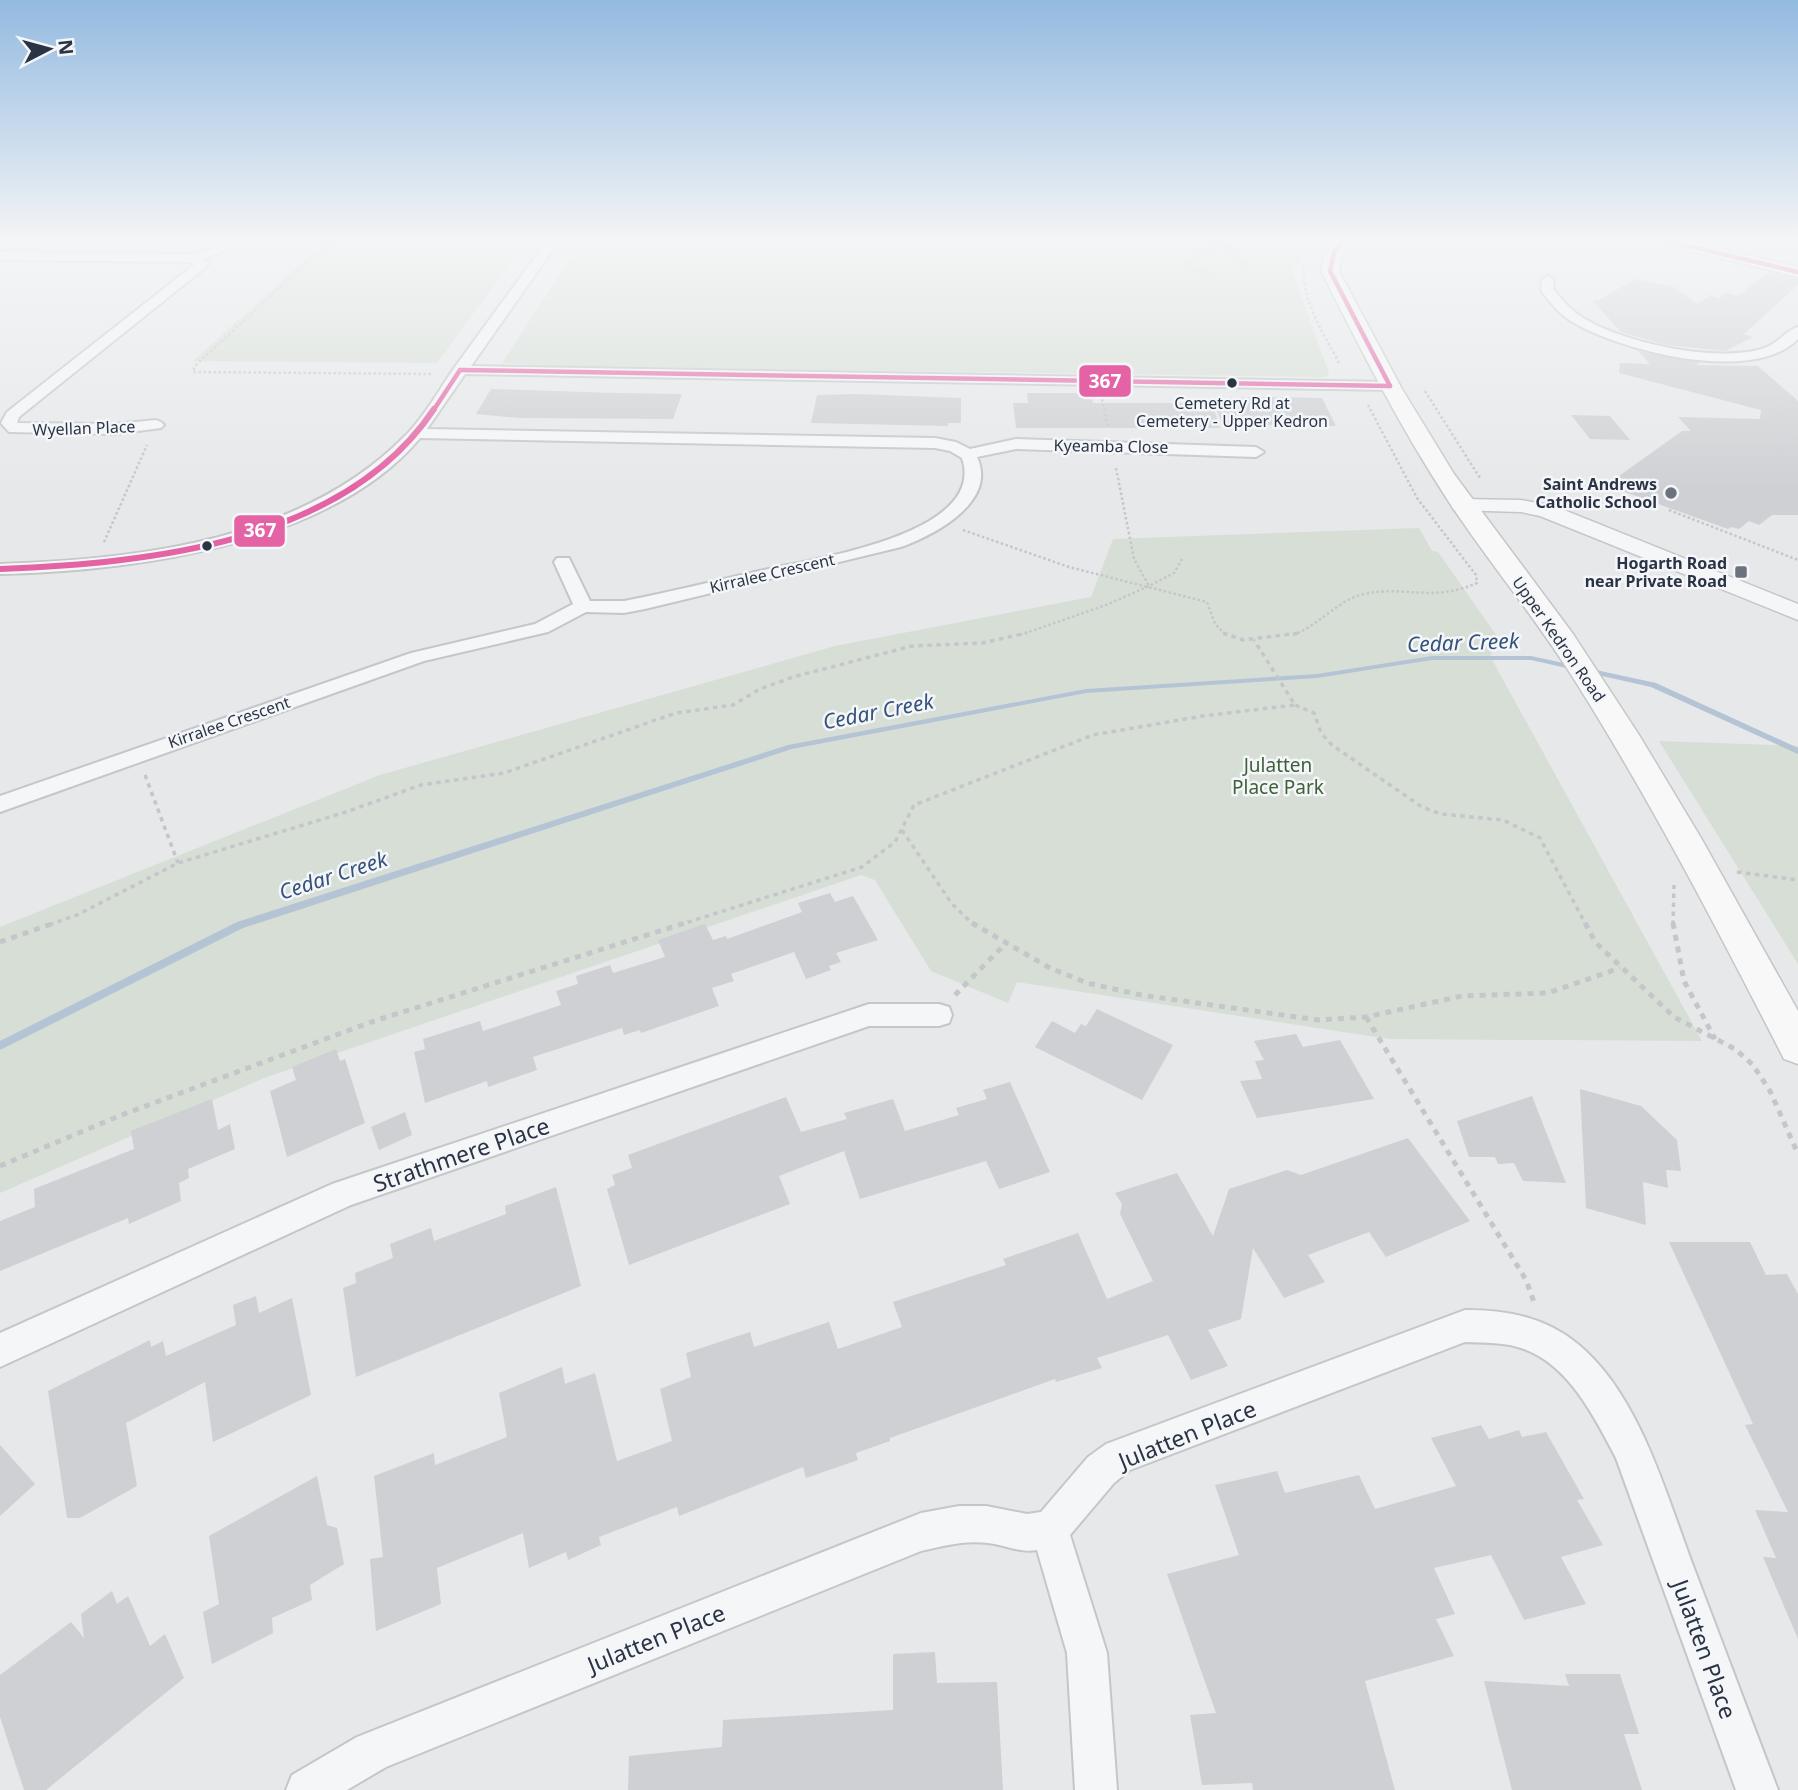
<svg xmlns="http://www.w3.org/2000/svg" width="1798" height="1790" font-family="'Noto Sans',sans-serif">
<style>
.green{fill:#d6ded6}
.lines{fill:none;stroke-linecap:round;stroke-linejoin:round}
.stream{fill:#b4c4d5;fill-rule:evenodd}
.building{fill:#ced0d3}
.minor-casing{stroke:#c4c6c8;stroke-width:4}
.tertiary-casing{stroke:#c4c6c8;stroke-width:3}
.secondary-casing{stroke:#c4c6c8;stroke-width:3}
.path-far2{stroke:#c5c6ca;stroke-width:2.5;stroke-dasharray:2.5 2.5;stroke-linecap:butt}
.path-far1{stroke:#c5c6ca;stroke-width:3.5;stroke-dasharray:4.5 4.5;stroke-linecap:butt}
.path{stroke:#c5c6ca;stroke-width:5;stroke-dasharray:6 6;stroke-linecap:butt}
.minor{fill:#f5f6f7;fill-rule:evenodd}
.tertiary{fill:#f5f6f7;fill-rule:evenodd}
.secondary{fill:#f8f8f8;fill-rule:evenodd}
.bus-1-far1-casing{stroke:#f4f6f9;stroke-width:7}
.bus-1-casing{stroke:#f4f6f9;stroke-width:10}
.bus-1-far1{stroke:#e463a4;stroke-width:4.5}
.bus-1{stroke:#e463a4;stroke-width:6}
.bus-dot{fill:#2b3445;stroke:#f4f6f9;stroke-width:2.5}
.poi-dot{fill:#6c737f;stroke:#f4f6f9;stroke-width:2.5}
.labels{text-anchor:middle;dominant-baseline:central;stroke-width:5;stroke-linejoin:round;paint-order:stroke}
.far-bus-label{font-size:16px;fill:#2b3445;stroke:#f4f6f9}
.far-street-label{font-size:16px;fill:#2b3445;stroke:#f4f6f9}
.far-poi-label{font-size:16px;font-weight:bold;fill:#2b3445;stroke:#f4f6f9;text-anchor:end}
.park-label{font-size:19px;fill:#3f6138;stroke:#f4f6f9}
.water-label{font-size:21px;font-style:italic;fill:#34527a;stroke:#f4f6f9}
.near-street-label{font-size:23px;fill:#2b3445;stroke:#f4f6f9}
.line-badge{stroke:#f4f6f9;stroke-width:2.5}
.badge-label{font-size:19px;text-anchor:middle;font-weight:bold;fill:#fff}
</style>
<rect width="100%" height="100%" fill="#e6e8ea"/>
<g class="green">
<polygon points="329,238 529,238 437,363 193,361"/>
<polygon points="584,238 1316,238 1292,270 1329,373 1326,377 554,366 502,363"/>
<polygon points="1419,528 1432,551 1438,552 1499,639 1490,656 1702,1041 1389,1039 1017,982 1008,1003 931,971 875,880 861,875 264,1078 0,1193 0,927 380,775 835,646 1091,597 1113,539"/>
<polygon points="1659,741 1798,746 1798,964"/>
</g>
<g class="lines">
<polygon class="stream" points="1432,656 1531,656 1656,683 1798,748 1798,754 1651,687 1531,660 1432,660 1317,678 1086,693 792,749 243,928 0,1050 0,1041 237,922 788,745 1086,689 1317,674"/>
</g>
<g class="building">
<polygon points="1768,272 1798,279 1798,285 1744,334 1753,337 1725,351 1666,345 1621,332 1592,300 1599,300 1635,279 1674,287 1698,304 1710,295 1719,298 1725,293 1738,296"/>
<polygon points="1638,351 1700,362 1696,365 1758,366 1798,401 1798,515 1772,515 1759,525 1749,521 1739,529 1731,527 1728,529 1611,487 1617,483 1612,481 1682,431 1691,431 1678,417 1760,419 1761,410 1619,373 1620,363 1650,364"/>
<polygon points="491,389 616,393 682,394 673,419 519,418 476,414"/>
<polygon points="1027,393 1091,393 1093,403 1212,403 1220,428 1016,428 1013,403 1028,403"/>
<polygon points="856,394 961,398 961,423 948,423 948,426 811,423 817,395"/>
<polygon points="1273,397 1322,398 1336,426 1222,424 1212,398"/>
<polygon points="1571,415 1610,416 1630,440 1590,439"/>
<polygon points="830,893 835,902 853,896 878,940 836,953 841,962 829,966 831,970 806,979 794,952 731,974 734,981 712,988 719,1006 641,1033 640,1030 624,1035 622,1028 533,1057 537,1070 488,1087 487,1081 425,1103 414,1052 425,1049 423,1039 480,1021 483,1031 561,1005 556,991 578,984 576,976 610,965 613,973 665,957 658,940 705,924 713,940 726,936 727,939 802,912 798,903"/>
<polygon points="1097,1009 1173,1045 1142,1100 1035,1047 1052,1021 1075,1033 1081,1024 1086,1026"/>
<polygon points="1296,1034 1303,1047 1340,1040 1374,1099 1257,1118 1240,1081 1262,1079 1255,1061 1264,1060 1254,1041"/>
<polygon points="336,1049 340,1061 345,1059 365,1123 287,1157 270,1091 296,1080 292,1067"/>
<polygon points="1010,1082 1050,1172 999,1189 986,1161 860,1199 844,1151 779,1176 790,1204 629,1265 607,1189 615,1185 612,1175 632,1168 628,1155 786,1097 801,1132 847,1119 844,1113 893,1099 905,1131 959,1115 956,1108 987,1099 983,1090"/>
<polygon points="1580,1089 1641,1106 1677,1140 1681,1171 1666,1170 1668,1188 1643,1182 1646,1225 1586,1208"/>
<polygon points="1532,1096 1566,1183 1523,1181 1514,1163 1498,1164 1495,1157 1469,1157 1457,1121"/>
<polygon points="212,1099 218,1130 230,1124 235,1149 188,1169 189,1178 179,1183 181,1201 129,1224 128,1218 0,1271 0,1221 35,1207 34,1189 134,1149 131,1131"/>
<polygon points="405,1112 412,1135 379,1150 371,1127"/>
<polygon points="1408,1138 1470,1221 1386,1257 1369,1232 1308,1255 1325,1282 1284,1298 1253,1248 1241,1319 1208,1330 1228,1366 1191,1380 1168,1335 1097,1358 1102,1368 1056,1382 1055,1379 890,1438 890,1441 856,1453 858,1460 806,1478 803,1467 679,1516 677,1507 599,1537 601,1545 568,1560 566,1552 529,1568 523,1533 437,1568 441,1604 376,1631 370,1559 383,1557 374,1476 434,1453 435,1465 507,1437 499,1393 562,1367 565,1384 595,1373 617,1461 672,1441 660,1389 691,1377 686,1353 750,1332 754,1347 829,1322 838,1349 902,1327 893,1302 1006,1265 1003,1259 1078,1233 1107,1299 1153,1281 1120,1214 1122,1204 1115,1193 1177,1173 1213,1236 1229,1189 1287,1170 1301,1175"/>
<polygon points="556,1187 581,1286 356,1377 343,1288 356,1283 355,1273 393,1258 390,1244 431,1228 434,1241 506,1214 505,1206"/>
<polygon points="1669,1242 1750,1242 1766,1275 1787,1274 1798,1294 1798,1639 1763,1557 1776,1558 1755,1510 1788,1512 1745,1425 1753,1424"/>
<polygon points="256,1296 259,1313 292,1298 311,1395 213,1442 205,1382 126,1423 137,1486 80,1518 67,1518 48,1391 150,1340 151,1347 163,1341 166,1356 236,1325 233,1305"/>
<polygon points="1481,1425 1489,1439 1519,1430 1522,1437 1546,1432 1584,1499 1577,1500 1603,1545 1561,1557 1586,1604 1524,1620 1491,1555 1434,1568 1455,1614 1436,1619 1454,1656 1365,1681 1395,1790 1253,1790 1252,1783 1202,1785 1190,1715 1216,1713 1167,1574 1239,1555 1215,1485 1277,1471 1285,1493 1359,1475 1375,1509 1456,1486 1431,1438"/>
<polygon points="0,1445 35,1484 0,1516"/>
<polygon points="317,1476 327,1525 337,1528 344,1564 310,1585 312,1600 272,1618 273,1633 212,1664 203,1612 219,1604 209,1536"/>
<polygon points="112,1591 117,1604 128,1596 150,1646 165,1634 184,1678 46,1790 24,1790 0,1717 0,1675 71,1622 84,1638 81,1614"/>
<polygon points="935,1652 937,1683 997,1682 1003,1790 628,1790 629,1756 722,1747 723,1720 893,1710 893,1654"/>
<polygon points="1565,1674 1620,1674 1639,1734 1624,1734 1642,1790 1512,1790 1484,1681 1569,1686"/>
</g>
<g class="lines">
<defs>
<g id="minor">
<polygon points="226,238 239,238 221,252 203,259 208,264 206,267 19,417 17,423 115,424 156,420 161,422 164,425 161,428 115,434 9,432 1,423 7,412 195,264 192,262 0,260 0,252 194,254 213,248"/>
<path d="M549 238H561L471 366 1390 382 1397 386 1390 390 465 374 427 429 935 438 956 442 970 449 1016 439 1256 447 1264 452 1256 457 1016 449 977 457C998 502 934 535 901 547L645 609 624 613 586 612 548 632 424 661 0 812V796L411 653 535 624 573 604 554 562 557 558H569L590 601H624C671 592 718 580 764 570 811 559 988 535 962 458L950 451 935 448 420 438C331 545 132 571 0 574V564C139 560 304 540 406 435 425 416 440 388 455 367 486 324 518 281 549 238Z"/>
<path d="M1548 276 1554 280 1553 289C1560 298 1567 306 1576 313 1615 342 1714 363 1762 349 1778 344 1785 331 1798 327V339C1753 385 1619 351 1571 321 1559 314 1549 301 1541 290L1542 280Z"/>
<polygon points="869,1004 939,1004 949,1007 952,1015 949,1023 939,1026 869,1026 351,1205 0,1367 0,1333 332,1184"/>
<path d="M1465 1310C1507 1310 1546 1317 1579 1345 1641 1397 1667 1498 1695 1571 1723 1644 1750 1717 1778 1790H1736L1616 1458C1595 1418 1569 1365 1524 1349 1505 1342 1485 1343 1465 1342L1130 1470 1114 1483 1070 1535 1107 1653 1117 1790H1075L1067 1653 1037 1550C1020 1553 1005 1545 988 1543 965 1540 943 1546 921 1551L386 1767 347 1790H286L292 1775 357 1737 921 1513 959 1506H986L1027 1514 1041 1512 1088 1457 1106 1444Z"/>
</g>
<g id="tertiary">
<polygon points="1648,238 1674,238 1798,267 1798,277 1650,241"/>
<polygon points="1462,499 1521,500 1554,506 1798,604 1798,620 1540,516 1521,512 1454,510 1451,505 1454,500"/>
</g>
<path id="secondary" d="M1337 238H1355L1343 252 1339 271 1402 389 1454 474 1573 634 1639 735 1701 838 1798 1011V1064L1784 1059C1719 932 1653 805 1577 684 1538 621 1490 564 1449 502 1401 429 1361 350 1321 271L1324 257Z"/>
</defs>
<use href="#minor" class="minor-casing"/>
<use href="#tertiary" class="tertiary-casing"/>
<use href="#secondary" class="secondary-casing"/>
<g class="path-far2">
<polyline points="333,238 195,366 193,372 431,374"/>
<polyline points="1224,239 1247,269"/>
<polyline points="1213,246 1232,247"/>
<path d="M1304 263C1300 300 1324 333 1340 365"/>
<polyline points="1211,274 1185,267 1193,258 1227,238"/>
<polyline points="1425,391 1480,478"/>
<polyline points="1102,399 1108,428"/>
<polyline points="1116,468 1134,559 1149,586"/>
<polyline points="1669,510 1798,560"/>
<polyline points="963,530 1069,567 1207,602 1215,624 1226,635"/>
<polyline points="104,542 147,445"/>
<polyline points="1020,635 1106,605 1149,586 1174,573 1182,559"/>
<path d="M1293 635C1320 625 1337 600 1364 594 1406 585 1431 603 1477 583L1476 575 1417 498 1368 405"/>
</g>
<g class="path-far1">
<polyline points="1223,633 1243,640 1299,633"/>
<polyline points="1295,705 1314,713 1321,733 1332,745 1422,807 1441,814 1503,820 1540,838 1586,925"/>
<polyline points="145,775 178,863"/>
<polyline points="902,830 952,904 974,925"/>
<polyline points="1737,872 1798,880"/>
<polyline points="49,925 77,915 178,863 346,812 421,785 504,773 676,713 733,705 760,689 793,677 912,646 982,643 1027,633"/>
<polyline points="679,925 862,867 895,842 914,805 1093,735 1203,716 1295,705 1254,640"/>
<polyline points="1673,925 1674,885"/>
</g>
<g class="path">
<polyline points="972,923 1050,968 1087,983 1141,995 1318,1020 1366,1017 1462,996 1548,993 1620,968"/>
<polyline points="1585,923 1596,943 1674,1017 1735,1049 1753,1065 1770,1091 1798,1154"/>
<polyline points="1673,923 1684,981 1715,1039"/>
<polyline points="0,942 54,923"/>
<polyline points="955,995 1006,943"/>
<polyline points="1366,1017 1526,1280 1534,1302"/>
<polyline points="0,1166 119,1116 371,1022 685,923"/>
</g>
<use href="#minor" class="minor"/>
<use href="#tertiary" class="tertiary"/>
<use href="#secondary" class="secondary"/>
<defs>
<g id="bus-1-far1">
<polyline points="1347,238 1334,252 1330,271 1390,386"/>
<polyline points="1655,238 1798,272"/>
<polyline points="460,370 1390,386"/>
<polyline points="433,411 460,370"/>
</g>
<path id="bus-1" d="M0 569C147 563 344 544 434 409"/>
</defs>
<use href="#bus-1-far1" class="bus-1-far1-casing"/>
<use href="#bus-1" class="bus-1-casing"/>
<use href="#bus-1-far1" class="bus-1-far1"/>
<use href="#bus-1" class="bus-1"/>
</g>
<linearGradient id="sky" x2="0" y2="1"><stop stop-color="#93bae0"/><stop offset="0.49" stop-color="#f4f5f6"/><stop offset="1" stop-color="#f4f5f6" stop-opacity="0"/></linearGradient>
<rect width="1798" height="489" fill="url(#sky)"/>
<g class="bus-dot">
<circle cx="1232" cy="383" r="6"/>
<circle cx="207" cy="546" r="6"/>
</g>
<g class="poi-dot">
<circle cx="1671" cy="493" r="7"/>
<rect x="1734" y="565" width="14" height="14" rx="3.5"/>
</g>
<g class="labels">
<g class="far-bus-label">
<text x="1232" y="403">Cemetery Rd at<tspan x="1232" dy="18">Cemetery - Upper Kedron</tspan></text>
</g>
<g class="far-street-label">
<text transform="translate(84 428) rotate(-2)">Wyellan Place</text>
<text transform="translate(1111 446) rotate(1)">Kyeamba Close</text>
<text transform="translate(772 573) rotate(-13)">Kirralee Crescent</text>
<text transform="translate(1559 639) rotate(55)">Upper Kedron Road</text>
<text transform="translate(229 722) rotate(-19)">Kirralee Crescent</text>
</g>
<g class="far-poi-label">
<text x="1657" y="484">Saint Andrews<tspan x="1657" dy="18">Catholic School</tspan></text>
<text x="1727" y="563">Hogarth Road<tspan x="1727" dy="18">near Private Road</tspan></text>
</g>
<g class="park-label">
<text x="1278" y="765">Julatten<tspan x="1278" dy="22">Place Park</tspan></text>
</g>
<g class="water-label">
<text transform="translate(1463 642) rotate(-2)">Cedar Creek</text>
<text transform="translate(878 711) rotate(-11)">Cedar Creek</text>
<text transform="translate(333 875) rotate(-18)">Cedar Creek</text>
</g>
<g class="near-street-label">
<text transform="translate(461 1154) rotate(-19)">Strathmere Place</text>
<text transform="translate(1187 1434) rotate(-22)">Julatten Place</text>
<text transform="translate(656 1638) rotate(-22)">Julatten Place</text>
<text transform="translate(1705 1649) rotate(70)">Julatten Place</text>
</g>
</g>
<g class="line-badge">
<rect x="1078" y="364" width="54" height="34" rx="7" fill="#e463a4"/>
<rect x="233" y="514" width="53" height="34" rx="7" fill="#e463a4"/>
</g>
<g class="badge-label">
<text x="1105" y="388">367</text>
<text x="260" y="537">367</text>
</g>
<g transform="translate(49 49) rotate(84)" stroke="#f4f6f9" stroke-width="5" paint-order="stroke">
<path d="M0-5L12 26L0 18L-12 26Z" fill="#2b3445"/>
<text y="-10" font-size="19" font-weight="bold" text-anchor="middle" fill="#2b3445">N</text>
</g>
</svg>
